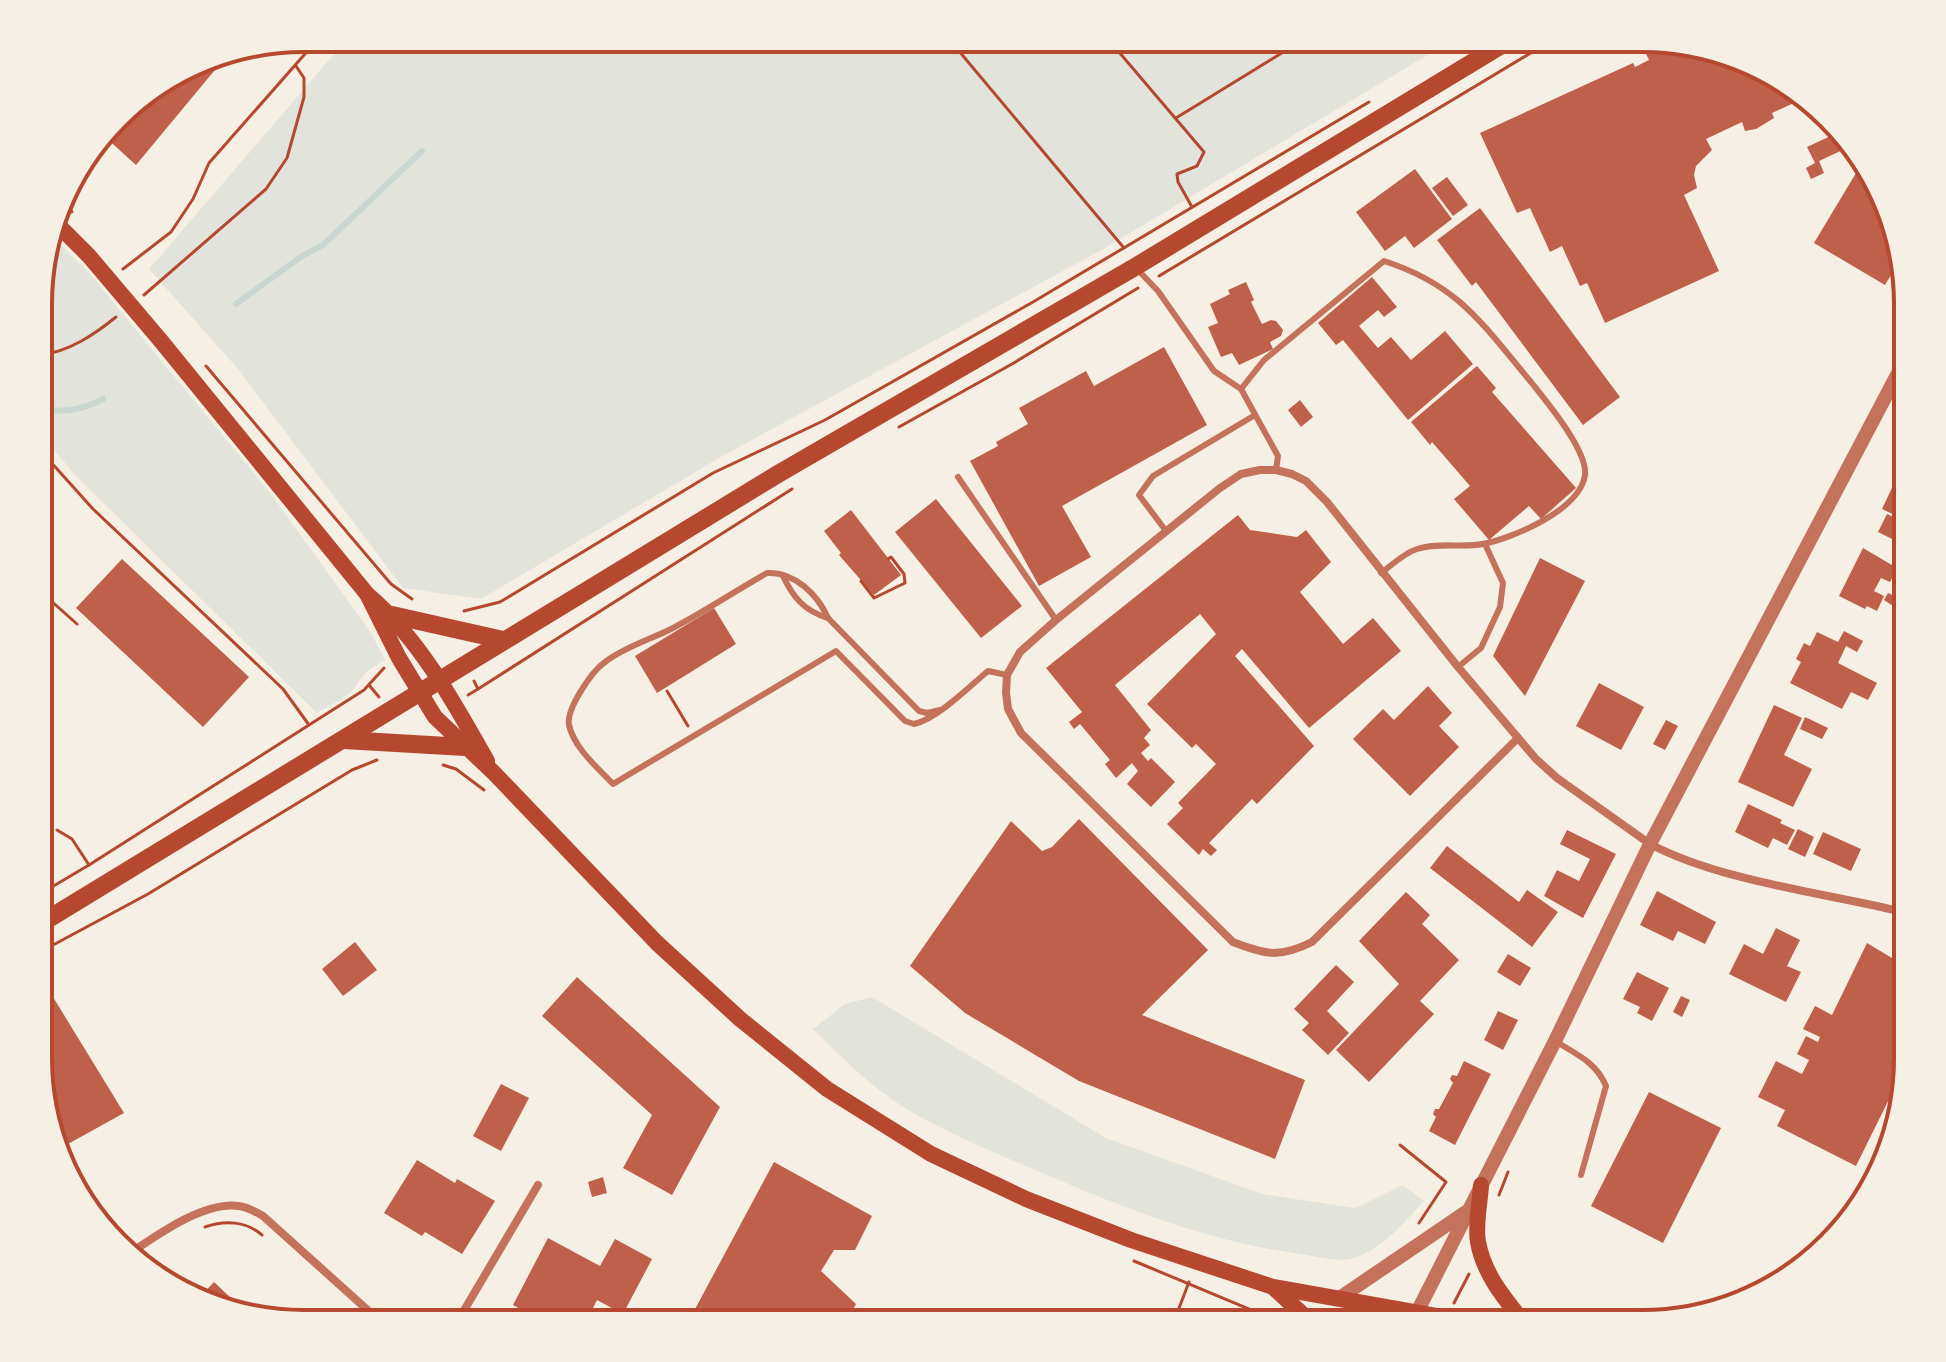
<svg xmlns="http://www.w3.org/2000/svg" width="1946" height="1362" font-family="Poppins,sans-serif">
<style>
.green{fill:#e2e4dc}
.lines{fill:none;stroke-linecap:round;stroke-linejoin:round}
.stream{stroke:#c9d6d2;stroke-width:6}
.building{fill:#bf614a}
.path{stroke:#b5482f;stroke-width:3}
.service{stroke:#c5725c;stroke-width:6}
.minor{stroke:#c5725c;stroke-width:8}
.tertiary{stroke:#c5725c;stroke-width:14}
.secondary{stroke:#b5482f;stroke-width:16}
.primary{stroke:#b5482f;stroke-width:18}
.rim{fill:none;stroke:#b5482f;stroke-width:4}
</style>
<rect width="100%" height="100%" fill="#f6efe4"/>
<g class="green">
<polygon points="348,38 1456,38 1105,248 719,458 481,599 403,588 238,369 149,269"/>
<path d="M51 235 91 275 271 494 371 633 385 660C369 669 367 670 356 686 349 697 328 706 317 713L77 477 40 433V269Z"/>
<path d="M872 997 1106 1138 1262 1194 1355 1208 1403 1185 1424 1201C1403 1223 1376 1258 1342 1260 1327 1260 1310 1255 1294 1253 1209 1241 1126 1209 1047 1175 998 1154 950 1135 905 1108 871 1087 841 1057 813 1029L845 1004Z"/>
</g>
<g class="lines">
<g class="stream">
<polyline points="236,304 302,256 323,245 422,151"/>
<path d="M40 409C65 413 81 410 103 399"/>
</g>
</g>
<g class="building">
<polygon points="1639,39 1659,39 1728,52 1807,97 1772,113 1774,118 1756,129 1745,131 1742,122 1706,139 1712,150 1696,166 1694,175 1697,188 1684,195 1719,271 1605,323 1587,283 1580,286 1562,246 1550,252 1530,208 1517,213 1480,133 1633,63 1635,67 1649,60"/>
<polygon points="229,53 136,165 104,136 128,104 202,58"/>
<polygon points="1837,133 1849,147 1819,161 1824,173 1811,179 1806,168 1815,163 1807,147"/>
<polygon points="1862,163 1880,186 1900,260 1885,285 1814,243"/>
<polygon points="1415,169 1452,219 1414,248 1405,236 1385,251 1356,212"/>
<polygon points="1447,177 1468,205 1453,216 1432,188"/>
<polygon points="1480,208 1620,397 1583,425 1476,282 1472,286 1437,240"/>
<polygon points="1372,277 1397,307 1384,317 1378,310 1359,326 1378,348 1391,337 1411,360 1445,331 1473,364 1408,420 1343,340 1336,345 1318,323"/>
<polygon points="1246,282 1254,300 1251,302 1262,324 1271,320 1276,321 1283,330 1281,336 1270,342 1273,349 1239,365 1232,353 1221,357 1208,327 1218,323 1210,304 1230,294 1228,290"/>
<polygon points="1164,347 1207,425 1062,506 1091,557 1039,586 970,461 998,446 996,442 1028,424 1019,408 1086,371 1094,386"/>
<polygon points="1477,366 1496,388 1492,392 1576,488 1541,519 1529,506 1489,540 1454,499 1470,486 1432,442 1430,445 1411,422"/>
<polygon points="1300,400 1313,417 1301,427 1288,410"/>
<polygon points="1904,462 1907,464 1907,521 1882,509"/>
<polygon points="936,499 1022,606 981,638 895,532"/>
<polygon points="851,510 901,575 874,595 839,555 841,553 824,531"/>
<polygon points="1887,514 1907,523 1898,542 1878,532"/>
<polygon points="1238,515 1250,530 1297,537 1306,530 1331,562 1300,592 1343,644 1373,618 1401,651 1309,728 1242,649 1235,656 1314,746 1257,804 1252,799 1209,843 1217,850 1211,856 1203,849 1199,855 1167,824 1183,808 1178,803 1216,764 1196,744 1192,748 1147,704 1216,634 1200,614 1115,685 1151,730 1144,738 1150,745 1141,753 1148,761 1151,758 1175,782 1151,807 1127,784 1138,771 1132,763 1116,778 1105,764 1110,760 1080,724 1074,729 1069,722 1082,712 1046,668"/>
<polygon points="1863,548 1897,568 1890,582 1881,578 1874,591 1884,596 1877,611 1867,606 1865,609 1839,596"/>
<polygon points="1540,558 1585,581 1525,696 1493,656"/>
<polygon points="122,559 249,677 203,727 76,608"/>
<polygon points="1904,581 1907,583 1907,600 1902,612 1884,600 1888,593 1897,597"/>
<polygon points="714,608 736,644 657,693 635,656"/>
<polygon points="1844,631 1863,641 1857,652 1846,646 1838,663 1877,683 1868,700 1851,692 1842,709 1790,683 1801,662 1796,659 1804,643 1810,646 1817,632 1838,642"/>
<polygon points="1599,683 1644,707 1621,750 1576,726"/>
<polygon points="1428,686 1452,713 1439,726 1459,747 1410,796 1353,739 1383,709 1394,720"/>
<polygon points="1774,705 1802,718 1784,755 1812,769 1793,807 1738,782"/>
<polygon points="1805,717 1828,728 1822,739 1800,729"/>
<polygon points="1666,720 1678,726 1665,750 1653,744"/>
<polygon points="1748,804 1782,820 1780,823 1795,830 1787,845 1773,838 1768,848 1735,832"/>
<polygon points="1079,819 1208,950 1142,1015 1305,1080 1275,1159 1079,1081 965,1013 910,966 1011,821 1042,851 1052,847"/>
<polygon points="1798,829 1814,837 1805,857 1788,849"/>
<polygon points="1567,830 1616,854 1583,918 1544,896 1557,870 1579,881 1590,859 1560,844"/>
<polygon points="1823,832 1861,849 1851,871 1813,854"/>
<polygon points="1447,846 1519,902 1527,890 1558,912 1532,947 1430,868"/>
<polygon points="1657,891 1716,922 1705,944 1678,931 1673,941 1640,925"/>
<polygon points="1406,892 1430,915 1422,924 1459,960 1420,1001 1434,1014 1369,1082 1336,1050 1399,984 1359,941"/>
<polygon points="1776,928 1800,940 1787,966 1801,972 1786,1002 1729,974 1744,944 1763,954"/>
<polygon points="355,942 377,970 343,996 322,969"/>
<polygon points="1867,943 1907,967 1907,1063 1856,1166 1777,1126 1785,1110 1758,1097 1776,1061 1802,1074 1809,1060 1797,1054 1806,1036 1818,1042 1820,1037 1803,1029 1815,1006 1832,1015"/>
<polygon points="1508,954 1531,968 1520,986 1497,972"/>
<polygon points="1336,965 1354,982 1327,1011 1349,1033 1328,1055 1302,1030 1309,1023 1294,1009"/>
<polygon points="1637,972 1669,988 1652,1021 1637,1013 1640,1007 1623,999"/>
<polygon points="577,977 720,1107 672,1195 623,1168 652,1115 542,1016"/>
<polygon points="1681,996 1690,1000 1682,1017 1673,1012"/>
<polygon points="53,997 124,1113 59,1149 40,1093 40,1005"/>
<polygon points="1498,1011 1518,1020 1503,1050 1484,1040"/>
<polygon points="1464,1061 1491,1074 1455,1145 1429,1131 1436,1117 1433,1114 1435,1109 1439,1109 1453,1083 1450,1079 1452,1075 1457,1076"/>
<polygon points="501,1084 529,1098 501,1151 473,1136"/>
<polygon points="1649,1092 1721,1128 1663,1243 1591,1206"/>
<polygon points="417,1160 455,1183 457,1179 495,1201 462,1254 425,1232 422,1236 384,1213"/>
<polygon points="774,1162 872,1216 855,1250 834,1250 821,1271 856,1304 846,1324 687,1324"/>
<polygon points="603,1177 607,1193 592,1197 588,1182"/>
<polygon points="548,1238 600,1266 615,1239 652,1259 623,1314 597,1300 589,1316 577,1309 570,1324 548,1324 513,1305"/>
<polygon points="214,1282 250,1316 218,1310 198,1299"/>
</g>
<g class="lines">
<g class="path">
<polyline points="948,38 1124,248"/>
<polyline points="1107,38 1204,152 1197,166 1177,174 1178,182 1192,207"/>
<polyline points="1176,118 1306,38"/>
<polyline points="61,200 72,212"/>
<polyline points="123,269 171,232 193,199 209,163 319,38"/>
<polyline points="1159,276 1554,39"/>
<polyline points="144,295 266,189 287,158 304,97 304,78 296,66"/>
<path d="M40 355C69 352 95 334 116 317"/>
<polyline points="206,366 391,584 412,599"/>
<polyline points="899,427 1012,364 1138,288"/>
<polyline points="40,450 93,509 283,689 309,725"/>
<polyline points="861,581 874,598 905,583 904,574 891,557 888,559"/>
<polyline points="40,591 77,624"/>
<polyline points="464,611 500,602 713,473 825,420 1033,302 1369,102"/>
<polyline points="369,685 379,697"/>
<polyline points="478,689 792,489"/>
<polyline points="667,691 688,726"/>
<polyline points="468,695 478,689 474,681"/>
<polyline points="443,765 456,769 484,790"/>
<polyline points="57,830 72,839 89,865"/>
<polyline points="40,894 89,865 364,690 384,668"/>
<polyline points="40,952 148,894 352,770 377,760"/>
<polyline points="1400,1145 1446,1182 1419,1223"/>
<polyline points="1499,1195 1508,1172"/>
<path d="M205 1227C225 1220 246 1221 262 1235"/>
<polyline points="1134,1261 1285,1324"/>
<polyline points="1454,1303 1469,1274"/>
<polyline points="1159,1324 1176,1316 1189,1282"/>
</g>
<g class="service">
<polyline points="1137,269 1158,291 1214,371 1241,389"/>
<path d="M1276 470 1278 456 1241 389 1264 360 1384 261C1459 285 1483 325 1531 382 1546 401 1588 451 1585 475 1580 510 1513 538 1483 544 1462 548 1437 542 1417 549 1404 553 1392 565 1381 573"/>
<polyline points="958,477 1056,620"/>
<polyline points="1166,531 1139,495 1153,476 1255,415"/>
<path d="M783 576C793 597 804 611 828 618"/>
<polyline points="1458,667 1481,648 1500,607 1503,583 1485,544"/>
<path d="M940 710 927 713 919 711 828 618C818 595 794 571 767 573 735 591 704 612 671 629 649 640 625 647 605 662 592 671 566 709 569 725 574 748 598 768 613 784L836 651 905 721 914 724C937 719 969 687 988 671L1007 675"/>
<path d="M1555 1041C1576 1054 1596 1062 1606 1086L1581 1175"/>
</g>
<g class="minor">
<path d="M1517 739 1312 942C1280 958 1266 955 1233 942L1021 733 1008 709 1006 693 1007 675 1020 652 1056 620 1220 488 1241 474 1260 470H1276L1292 474 1306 481 1327 502 1458 667 1536 759 1557 778 1650 844C1722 882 1827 893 1907 913"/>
<polyline points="40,833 46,824"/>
<path d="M129 1254C157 1235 204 1201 239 1206 248 1207 256 1212 263 1216L382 1323"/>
<polyline points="456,1324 538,1185"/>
</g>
<g class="tertiary">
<polyline points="1338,1299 1466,1212"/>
<polyline points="1411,1324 1555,1041 1650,844 1907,356"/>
</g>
<g class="secondary">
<path d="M55 222 89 256 161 341 367 594C418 637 454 702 487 761"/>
<polyline points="367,594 399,658 435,717 494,773 657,943 740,1019 827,1089 931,1154 1026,1199 1131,1240 1273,1287 1481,1324"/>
<path d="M1481 1185C1480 1203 1475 1225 1478 1242 1484 1275 1505 1299 1525 1324"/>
<polyline points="1274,1288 1313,1324"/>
</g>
<g class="primary">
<polyline points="392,615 503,640"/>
<polyline points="344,740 465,747"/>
<polyline points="40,924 778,474 1135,267 1513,38"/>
</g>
</g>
<path d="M0 0H1946V1362H0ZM304 52H1642A252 252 0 0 1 1894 304V1058A252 252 0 0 1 1642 1310H304A252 252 0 0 1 52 1058V304A252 252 0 0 1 304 52Z" fill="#f6efe4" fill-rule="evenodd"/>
<path class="rim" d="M304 52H1642A252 252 0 0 1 1894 304V1058A252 252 0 0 1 1642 1310H304A252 252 0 0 1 52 1058V304A252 252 0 0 1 304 52Z"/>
</svg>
